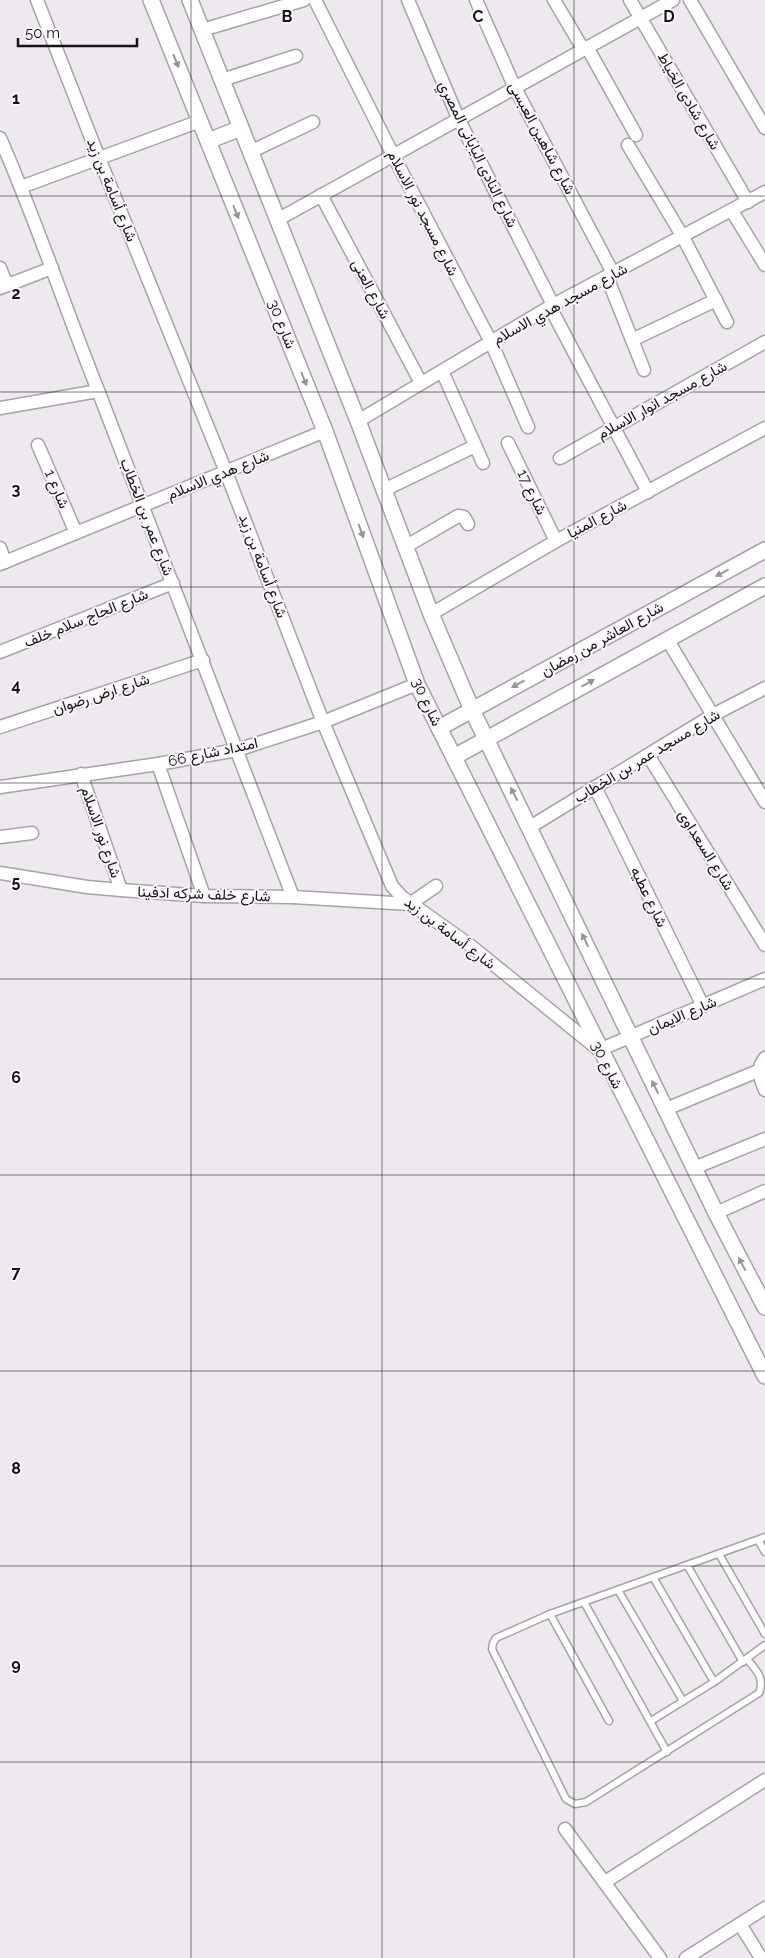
<svg xmlns="http://www.w3.org/2000/svg" width="765" height="1958" font-family="Raleway,Vazirmatn,sans-serif">
<style>
.lines{fill:none;stroke-linecap:round;stroke-linejoin:round}
.service-casing{stroke:#a6a2a7;stroke-width:9}
.minor-casing{stroke:#a6a2a7;stroke-width:15}
.tertiary-casing{stroke:#a6a2a7;stroke-width:18}
.service{stroke:#fff;stroke-width:6}
.minor{stroke:#fff;stroke-width:12}
.tertiary{stroke:#fff;stroke-width:15}
.oneway{fill:#959596}
.grid{fill:none;stroke:#141315;stroke-width:1;stroke-opacity:0.55}
.labels{text-anchor:middle;dominant-baseline:central;stroke-width:4;stroke-linejoin:round;paint-order:stroke}
.street-label{font-size:15px;fill:#141315;stroke:#faf6fb}
.grid-label{font-size:16px;text-anchor:middle;font-weight:bold;fill:#141315;stroke:#faf6fb;stroke-width:4;stroke-linejoin:round;paint-order:stroke}
</style>
<rect width="100%" height="100%" fill="#ede9ee"/>
<g class="lines">
<defs>
<g id="service">
<polyline points="758,1540 765,1552"/>
<polyline points="719,1554 765,1634"/>
<polyline points="687,1565 743,1662"/>
<polyline points="653,1577 714,1682"/>
<polyline points="618,1590 683,1701"/>
<polyline points="584,1602 667,1752"/>
<polyline points="550,1614 609,1721"/>
<path d="M747 1659C756 1670 765 1678 759 1693L586 1802 575 1804 566 1799 492 1649 493 1643 496 1638 550 1614 765 1537"/>
<polyline points="651,1721 714,1682 765,1645"/>
</g>
<g id="minor">
<polyline points="37,0 99,158 226,472 323,722 392,886 402,897 471,946 599,1050 765,979"/>
<polyline points="315,0 393,155 491,342 528,427"/>
<polyline points="408,0 459,120 553,305"/>
<polyline points="476,0 515,88 613,273"/>
<polyline points="554,0 583,49"/>
<polyline points="630,0 748,202"/>
<polyline points="690,0 765,128"/>
<polyline points="202,30 304,0"/>
<polyline points="587,47 636,135"/>
<polyline points="222,80 296,56"/>
<path d="M0 138C37 222 65 308 99 393 164 561 229 729 293 897"/>
<polyline points="628,145 683,237 727,322"/>
<polyline points="250,152 313,122"/>
<polyline points="21,187 200,121"/>
<polyline points="321,195 421,383"/>
<polyline points="732,211 765,265"/>
<polyline points="277,220 673,0"/>
<polyline points="0,268 7,285"/>
<polyline points="607,277 644,370"/>
<polyline points="0,288 52,268"/>
<polyline points="550,307 648,492"/>
<polyline points="632,340 716,300"/>
<polyline points="442,371 483,463"/>
<polyline points="0,408 98,391"/>
<polyline points="358,421 553,305 765,192"/>
<polyline points="508,443 556,541"/>
<polyline points="38,445 76,533"/>
<polyline points="560,458 765,342"/>
<polyline points="384,490 475,446"/>
<polyline points="405,547 458,516 464,517 468,524"/>
<polyline points="0,548 5,562"/>
<polyline points="0,564 325,431"/>
<polyline points="431,614 556,541 765,428"/>
<polyline points="667,639 765,802"/>
<polyline points="0,652 173,583"/>
<polyline points="0,727 203,660"/>
<polyline points="648,755 765,945"/>
<polyline points="158,764 204,896"/>
<polyline points="81,774 121,890"/>
<polyline points="0,787 158,764 237,750 323,722 417,684"/>
<polyline points="595,787 703,1006"/>
<polyline points="530,827 713,715 765,688"/>
<polyline points="0,837 32,833"/>
<polyline points="0,873 87,887 121,890 204,896 293,897 410,904 436,886"/>
<path d="M765 1058C756 1069 760 1078 765 1090"/>
<polyline points="666,1109 758,1071"/>
<polyline points="694,1168 765,1139"/>
<polyline points="716,1213 765,1191"/>
<polyline points="565,1829 660,1958"/>
<polyline points="605,1882 765,1780"/>
<polyline points="740,1924 761,1958"/>
<polyline points="686,1958 765,1908"/>
</g>
<g id="tertiary">
<polyline points="151,0 325,431 417,684 765,1376"/>
<polyline points="190,0 358,421 431,614 472,710 716,1213 765,1307"/>
<polyline points="208,141 241,128"/>
<polyline points="439,728 765,550"/>
<polyline points="454,757 765,586"/>
</g>
</defs>
<use href="#service" class="service-casing"/>
<use href="#minor" class="minor-casing"/>
<use href="#tertiary" class="tertiary-casing"/>
<use href="#service" class="service"/>
<use href="#minor" class="minor"/>
<use href="#tertiary" class="tertiary"/>
</g>
<defs><path id="oneway-solid" d="M-6-.8H1V-3.2L6.5 0L1 3.2V.8H-6Z" transform="scale(1.25)"/></defs>
<g class="oneway">
<use href="#oneway-solid" transform="translate(176 61) rotate(68)"/>
<use href="#oneway-solid" transform="translate(236 212) rotate(68)"/>
<use href="#oneway-solid" transform="translate(304 379) rotate(68)"/>
<use href="#oneway-solid" transform="translate(361 531) rotate(70)"/>
<use href="#oneway-solid" transform="translate(722 573) rotate(152)"/>
<use href="#oneway-solid" transform="translate(588 683) rotate(-29)"/>
<use href="#oneway-solid" transform="translate(518 684) rotate(151)"/>
<use href="#oneway-solid" transform="translate(514 794) rotate(-117)"/>
<use href="#oneway-solid" transform="translate(585 940) rotate(-116)"/>
<use href="#oneway-solid" transform="translate(655 1087) rotate(-116)"/>
<use href="#oneway-solid" transform="translate(742 1264) rotate(-118)"/>
</g>
<path class="grid" d="M191 0V1958M382 0V1958M574 0V1958M0 196H765M0 392H765M0 587H765M0 783H765M0 979H765M0 1175H765M0 1371H765M0 1566H765M0 1762H765"/>
<g class="labels">
<g class="street-label">
<text transform="translate(689 101) rotate(60)">شارع شادى الخياط</text>
<text transform="translate(542 138) rotate(62)">شارع شاهين العبسى</text>
<text transform="translate(478 154) rotate(64)">شارع النادى اليابانى المصري</text>
<text transform="translate(112 190) rotate(68)">شارع أسامة بن زيد</text>
<text transform="translate(423 213) rotate(63)">شارع مسجد نور الاسلام</text>
<text transform="translate(371 289) rotate(62)">شارع العنى</text>
<text transform="translate(560 304) rotate(-29)">شارع مسجد هدي الاسلام</text>
<text transform="translate(282 324) rotate(68)">شارع 30</text>
<text transform="translate(662 400) rotate(-29)">شارع مسجد انوار الاسلام</text>
<text transform="translate(218 475) rotate(-22)">شارع هدي الاسلام</text>
<text transform="translate(57 489) rotate(67)">شارع 1</text>
<text transform="translate(532 492) rotate(64)">شارع 17</text>
<text transform="translate(147 517) rotate(69)">شارع عمر بن الخطاب</text>
<text transform="translate(597 519) rotate(-28)">شارع المنيا</text>
<text transform="translate(263 566) rotate(69)">شارع أسامة بن زيد</text>
<text transform="translate(86 618) rotate(-22)">شارع الحاج سلام خلف</text>
<text transform="translate(602 639) rotate(-29)">شارع العاشر من رمضان</text>
<text transform="translate(101 694) rotate(-18)">شارع ارض رضوان</text>
<text transform="translate(427 702) rotate(65)">شارع 30</text>
<text transform="translate(213 752) rotate(-12)">امتداد شارع 66</text>
<text transform="translate(647 756) rotate(-31)">شارع مسجد عمر بن الخطاب</text>
<text transform="translate(101 832) rotate(71)">شارع نور الاسلام</text>
<text transform="translate(706 850) rotate(58)">شارع السعداوى</text>
<text transform="translate(204 894) rotate(2)">شارع خلف شركه ادفينا</text>
<text transform="translate(649 897) rotate(64)">شارع عطيه</text>
<text transform="translate(450 933) rotate(37)">شارع أسامة بن زيد</text>
<text transform="translate(682 1015) rotate(-23)">شارع الايمان</text>
<text transform="translate(607 1065) rotate(63)">شارع 30</text>
</g>
</g>
<g class="grid-label">
<text x="287" y="22">B</text>
<text x="478" y="22">C</text>
<text x="669" y="22">D</text>
<text x="16" y="104">1</text>
<text x="16" y="299">2</text>
<text x="16" y="495">3</text>
<text x="16" y="691">4</text>
<text x="16" y="887">5</text>
<text x="16" y="1083">6</text>
<text x="16" y="1278">7</text>
<text x="16" y="1474">8</text>
<text x="16" y="1670">9</text>
</g>
<path d="M18 38v8h119v-8" fill="none" stroke="#141315" stroke-width="2.5"/>
<text x="25" y="38" font-size="15" fill="#141315" stroke="#faf6fb" stroke-width="4" paint-order="stroke">50 m</text>
</svg>
